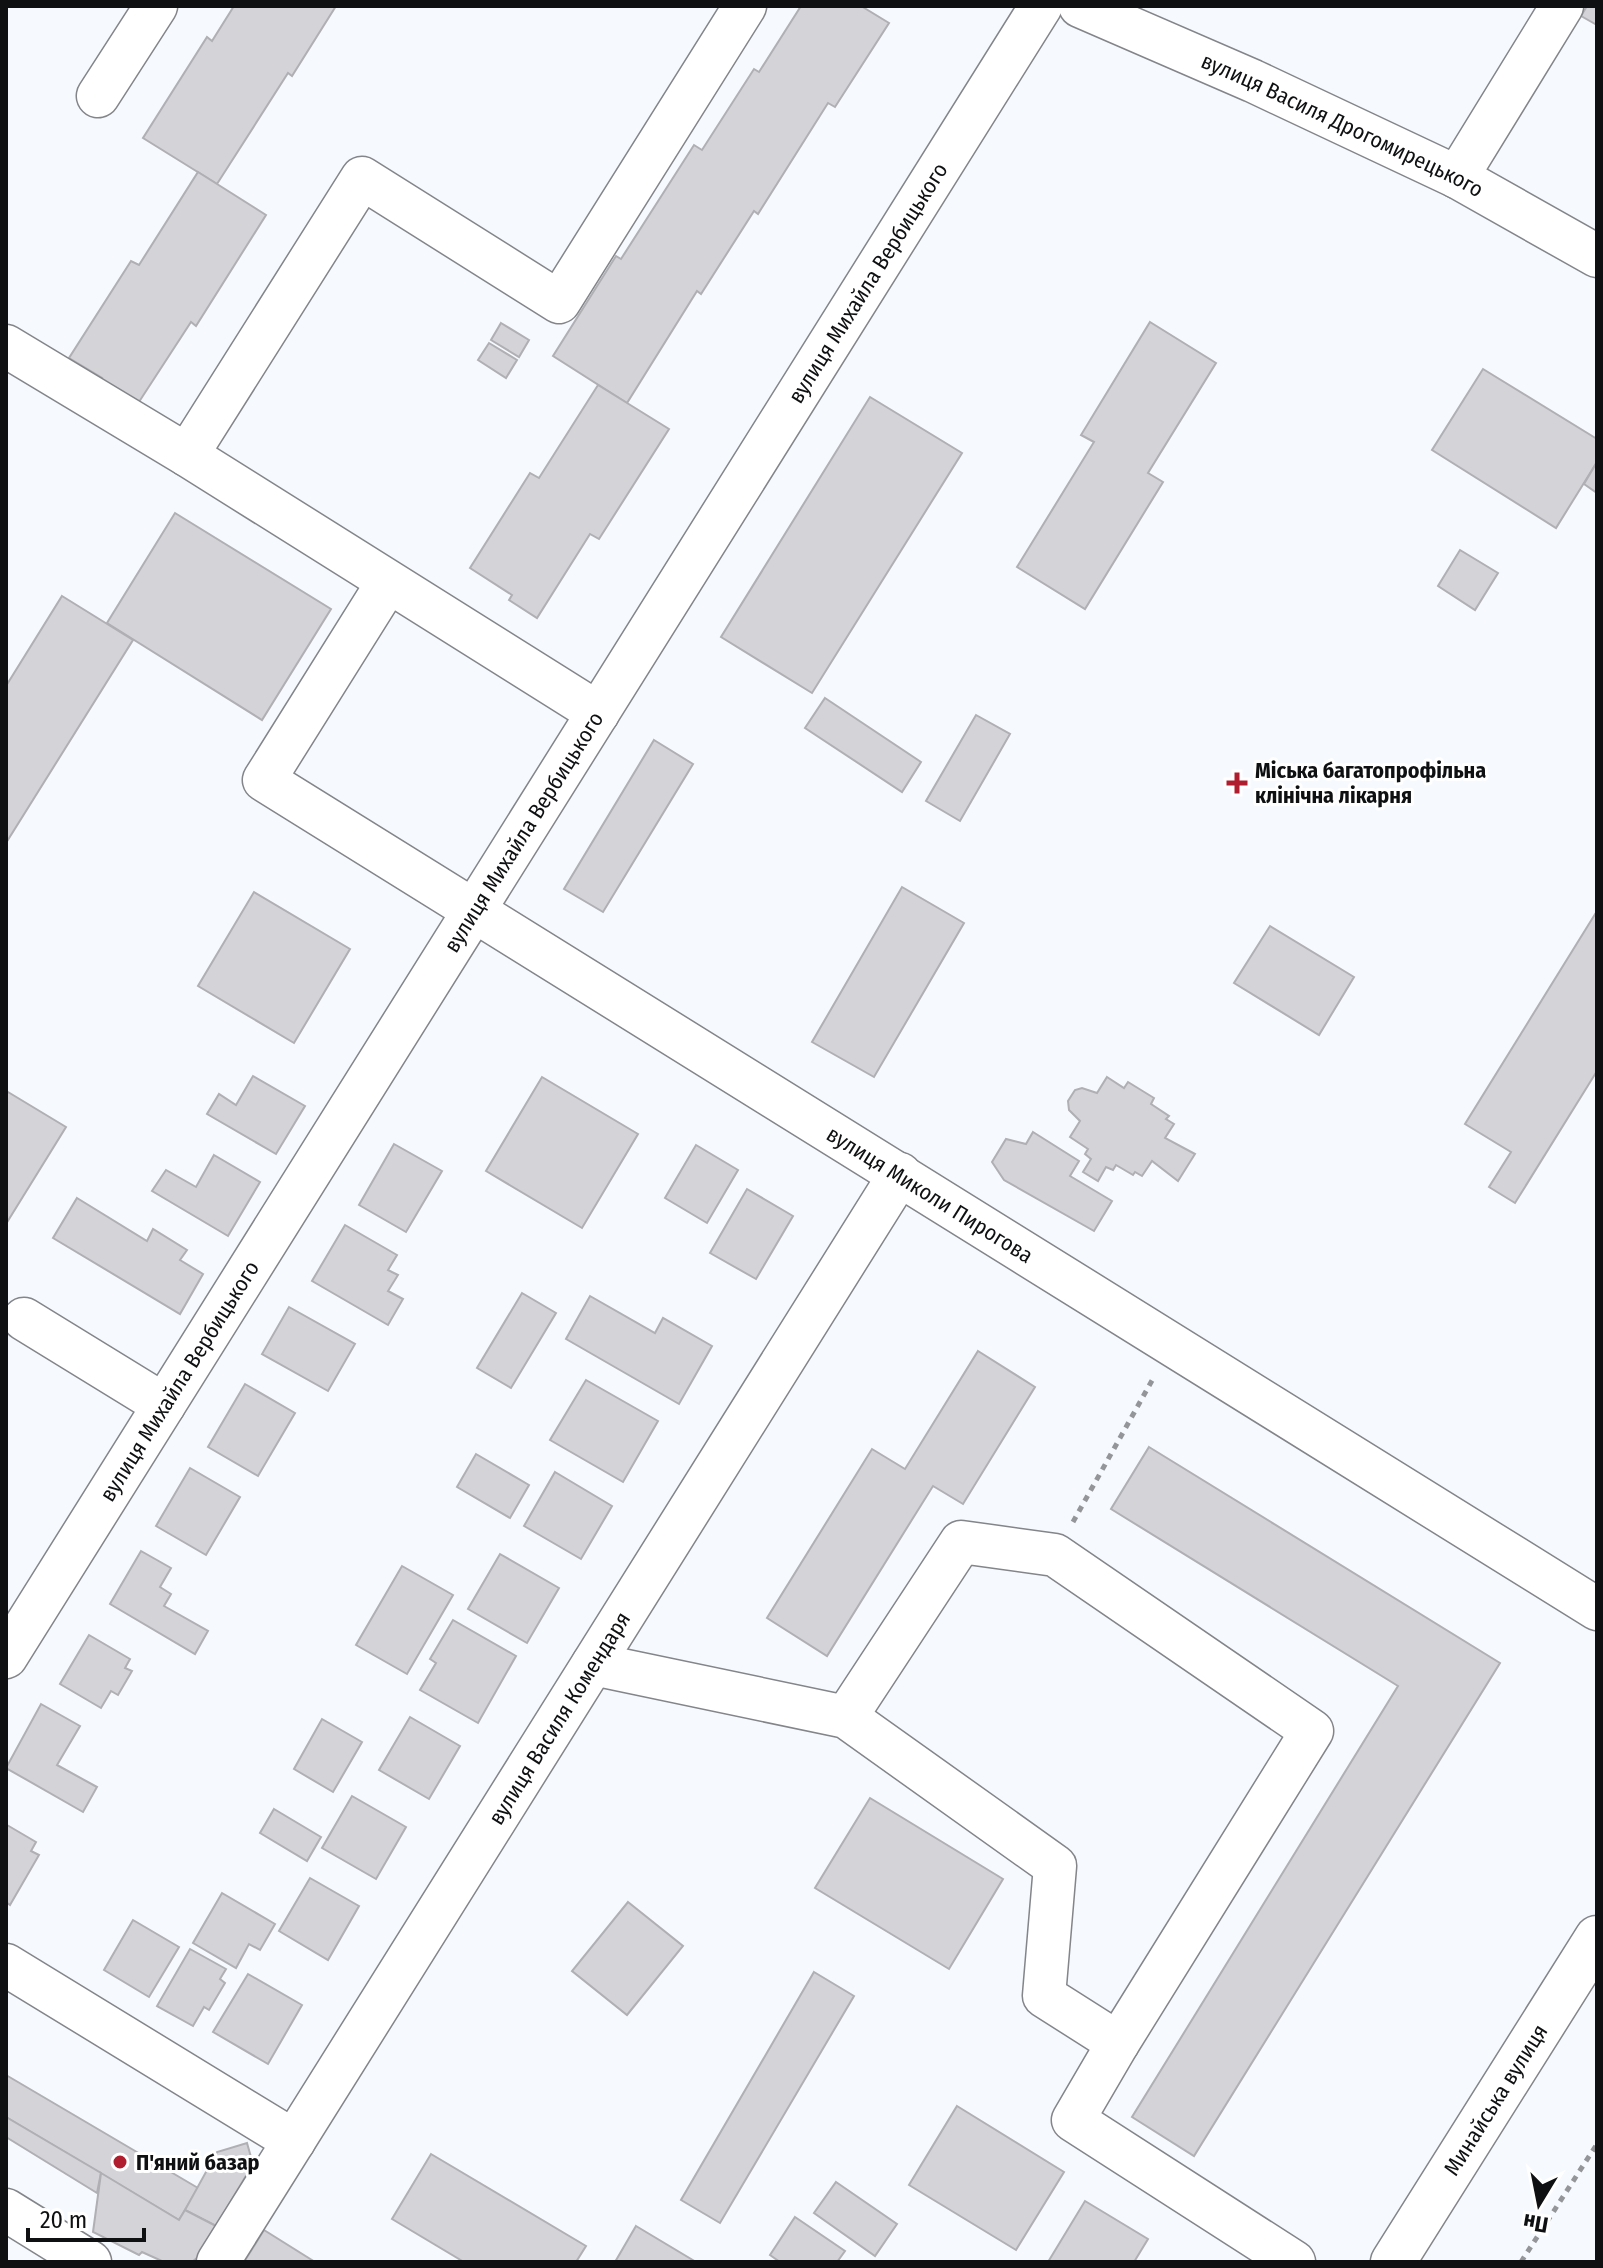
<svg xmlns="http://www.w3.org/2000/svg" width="1603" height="2268" font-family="'Fira Sans Condensed',sans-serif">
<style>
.building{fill:#d3d3d8;stroke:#afafb4;stroke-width:2}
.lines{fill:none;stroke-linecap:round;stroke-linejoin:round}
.minor-casing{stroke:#83858a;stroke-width:45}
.major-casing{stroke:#83858a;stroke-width:47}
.path{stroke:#939599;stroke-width:5;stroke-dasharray:6 6;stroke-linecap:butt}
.minor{stroke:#fff;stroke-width:42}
.major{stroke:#fff;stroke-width:44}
.poi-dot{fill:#b01d2e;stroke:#fff;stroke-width:3}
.labels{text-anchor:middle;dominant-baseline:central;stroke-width:6;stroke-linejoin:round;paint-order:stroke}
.street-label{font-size:22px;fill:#0f1012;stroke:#fff}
.poi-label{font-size:22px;font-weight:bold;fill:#0f1012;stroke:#fff;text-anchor:start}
</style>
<rect width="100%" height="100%" fill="#f6f9fe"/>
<g class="building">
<polygon points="234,6 336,6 292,76 288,73 217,184 143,138 207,37 212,41"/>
<polygon points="801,6 861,6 889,23 835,107 828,103 758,214 754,211 701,294 697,291 627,403 553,356 616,256 621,259 694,145 702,150 754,69 759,72"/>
<polygon points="1587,6 1597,6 1597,25 1581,16"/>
<polygon points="198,172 266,215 196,326 191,322 137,405 100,382 102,378 69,358 131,261 139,265"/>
<polygon points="1150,322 1216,363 1148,473 1163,482 1085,609 1017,567 1094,442 1081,435"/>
<polygon points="501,323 529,340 519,357 491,340"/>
<polygon points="489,343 517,360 506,378 478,360"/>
<polygon points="1483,369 1597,439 1597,462 1556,528 1432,450"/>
<polygon points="598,385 669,429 599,539 590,534 537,618 509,600 512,595 470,568 530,473 539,478"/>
<polygon points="870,397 962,453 812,693 721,637"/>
<polygon points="1597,462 1597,493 1584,484"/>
<polygon points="175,513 331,609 262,720 107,623"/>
<polygon points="1460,550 1498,573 1475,610 1438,586"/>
<polygon points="62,596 133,640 6,843 6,686"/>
<polygon points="825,698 921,762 902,792 805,728"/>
<polygon points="976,715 1010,734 960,821 926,801"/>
<polygon points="654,740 693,764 603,912 564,889"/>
<polygon points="902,887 964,923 874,1077 812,1042"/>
<polygon points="254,892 350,949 294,1043 198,986"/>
<polygon points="1597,911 1597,1071 1515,1203 1489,1187 1511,1152 1465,1124"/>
<polygon points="1270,926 1354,977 1319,1035 1234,983"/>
<polygon points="253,1076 305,1106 276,1154 207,1114 219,1094 236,1105"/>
<polygon points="542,1077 638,1134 582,1228 486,1171"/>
<polygon points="1107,1077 1124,1088 1128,1082 1154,1098 1151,1104 1169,1116 1166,1119 1174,1124 1165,1138 1195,1154 1178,1181 1152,1161 1142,1176 1135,1172 1133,1175 1116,1165 1113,1170 1106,1167 1098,1181 1083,1172 1091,1159 1085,1154 1088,1149 1070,1137 1080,1121 1069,1110 1068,1101 1075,1090 1082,1088 1097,1093"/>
<polygon points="8,1092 66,1127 6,1224 6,1095"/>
<polygon points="1033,1132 1079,1161 1070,1176 1112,1201 1094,1231 1004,1180 992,1162 1006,1139 1026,1144"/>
<polygon points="394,1144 442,1171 406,1232 359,1205"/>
<polygon points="696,1145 738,1170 707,1223 665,1198"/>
<polygon points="214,1155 260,1182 228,1236 152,1191 166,1170 196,1187"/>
<polygon points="747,1189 793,1216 756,1279 710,1253"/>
<polygon points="77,1198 147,1241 153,1229 187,1250 180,1260 203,1274 180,1314 53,1238"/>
<polygon points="345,1225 397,1255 388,1270 398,1275 388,1291 403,1299 388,1325 312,1281"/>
<polygon points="522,1293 556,1313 511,1388 477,1368"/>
<polygon points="590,1296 655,1333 663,1318 712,1346 679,1404 566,1339"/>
<polygon points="289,1307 355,1344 328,1391 262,1354"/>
<polygon points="978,1351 1035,1387 963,1504 933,1486 827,1656 767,1618 872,1449 905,1469"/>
<polygon points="586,1380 658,1421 623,1482 550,1440"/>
<polygon points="245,1384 295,1413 258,1476 208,1447"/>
<polygon points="1149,1447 1500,1663 1194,2156 1132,2117 1398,1686 1111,1509"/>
<polygon points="476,1454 529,1485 510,1518 457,1487"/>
<polygon points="190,1468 240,1497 206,1555 156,1526"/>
<polygon points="555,1472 612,1506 581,1559 524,1526"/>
<polygon points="141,1551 171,1568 160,1587 171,1594 164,1606 208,1631 195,1654 110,1604"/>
<polygon points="500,1554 559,1588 527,1643 468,1609"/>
<polygon points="402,1566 453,1595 407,1674 356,1645"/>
<polygon points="453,1620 516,1656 478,1723 420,1690 436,1663 430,1659"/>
<polygon points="89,1635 130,1659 125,1668 132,1671 118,1695 111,1691 101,1708 60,1684"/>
<polygon points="41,1704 80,1726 57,1765 97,1787 83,1812 6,1768"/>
<polygon points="410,1717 460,1746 429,1799 379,1770"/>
<polygon points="322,1719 362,1742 333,1792 294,1769"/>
<polygon points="352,1796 406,1827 376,1879 322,1848"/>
<polygon points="870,1798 1003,1879 949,1969 815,1888"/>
<polygon points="274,1809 321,1837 307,1861 260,1833"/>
<polygon points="7,1825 36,1842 31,1851 39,1855 10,1905 6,1902"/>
<polygon points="310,1878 359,1906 328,1960 279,1931"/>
<polygon points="222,1893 275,1924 260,1950 249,1944 236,1968 193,1943"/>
<polygon points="628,1902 683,1946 627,2015 572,1971"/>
<polygon points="133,1920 179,1947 149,1997 104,1970"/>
<polygon points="190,1949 226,1969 220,1979 225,1983 209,2010 204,2007 193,2026 157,2006"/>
<polygon points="814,1972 854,1996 720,2223 681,2200"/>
<polygon points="248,1974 302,2005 268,2064 213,2032"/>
<polygon points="6,2075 198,2188 179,2220 6,2117"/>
<polygon points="957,2106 1064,2172 1016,2250 909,2185"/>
<polygon points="6,2117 101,2173 97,2193 6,2137"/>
<polygon points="247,2143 253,2164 216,2226 185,2210 217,2152"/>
<polygon points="431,2154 586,2246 576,2262 464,2262 392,2219"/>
<polygon points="101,2173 179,2220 185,2210 216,2226 198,2257 192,2262 164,2262 142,2252 139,2255 93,2232"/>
<polygon points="836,2182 897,2224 875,2256 814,2213"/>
<polygon points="1085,2201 1148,2239 1134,2262 1048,2262"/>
<polygon points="795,2217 845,2251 837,2262 780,2262 770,2255"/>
<polygon points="636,2226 696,2262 615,2262"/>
<polygon points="264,2230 315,2262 244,2262"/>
</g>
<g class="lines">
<defs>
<g id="minor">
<path id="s1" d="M1080 6 1253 81 1457 177 1597 256"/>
<polyline points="98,96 156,6"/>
<polyline points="1457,177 1562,6"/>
<polyline points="6,346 187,455 598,713"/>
<polyline points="187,455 362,178 559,302 745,6"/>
<path id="s2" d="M388 582 264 780 1597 1609"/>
<polyline points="24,1319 164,1405"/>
<path id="s3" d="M6 1657 1041 6"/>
<polyline points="593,1664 846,1717 1055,1866 1044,1996 1118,2043 1073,2120 1294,2262"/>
<polyline points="846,1717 961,1542 1055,1555 1312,1731 1118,2043"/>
<polyline points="6,1965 294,2141"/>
<polyline points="6,2210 90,2262"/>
<path id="s4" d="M218 2262 900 1174"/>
</g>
<g id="major">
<path id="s5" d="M1393 2262 1597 1938"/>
</g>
</defs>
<use href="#minor" class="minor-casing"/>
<use href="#major" class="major-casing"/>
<g class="path">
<polyline points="1073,1522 1154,1377"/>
<polyline points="1521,2262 1597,2144"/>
</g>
<use href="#minor" class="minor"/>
<use href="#major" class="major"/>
</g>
<g class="poi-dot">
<path d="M1233 771h8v8h8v8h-8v8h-8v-8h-8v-8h8z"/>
<circle cx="120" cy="2162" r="8"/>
</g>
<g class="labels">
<g class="street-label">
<text stroke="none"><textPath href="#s1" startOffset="288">вулиця Василя Дрогомирецького</textPath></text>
<text stroke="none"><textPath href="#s3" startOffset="1622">вулиця Михайла Вербицького</textPath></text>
<text stroke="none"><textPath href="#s3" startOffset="974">вулиця Михайла Вербицького</textPath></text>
<text stroke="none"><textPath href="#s2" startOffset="1018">вулиця Миколи Пирогова</textPath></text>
<text stroke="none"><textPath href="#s3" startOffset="326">вулиця Михайла Вербицького</textPath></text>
<text stroke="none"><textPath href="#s4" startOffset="642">вулиця Василя Комендаря</textPath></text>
<text stroke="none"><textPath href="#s5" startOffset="192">Минайська вулиця</textPath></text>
</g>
<g class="poi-label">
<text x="1255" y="770">Міська багатопрофільна<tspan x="1255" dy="25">клінічна лікарня</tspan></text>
<text x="136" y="2162">П'яний базар</text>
</g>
</g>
<rect width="1603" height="2268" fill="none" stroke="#0f1012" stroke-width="16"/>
<g transform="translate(1539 2204) rotate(190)" stroke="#ffffff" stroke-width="6" paint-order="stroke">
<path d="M0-6L14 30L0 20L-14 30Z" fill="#0f1012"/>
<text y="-12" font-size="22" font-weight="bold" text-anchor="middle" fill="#0f1012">Пн</text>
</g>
<path d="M28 2228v12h116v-12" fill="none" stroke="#0f1012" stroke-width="4"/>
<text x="40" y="2228" font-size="24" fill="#0f1012" stroke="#ffffff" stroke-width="6" paint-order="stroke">20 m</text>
</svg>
